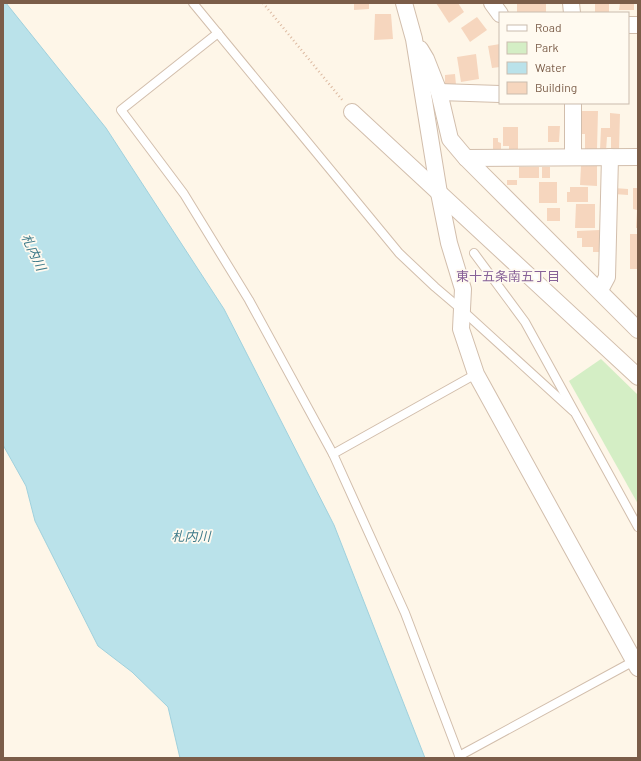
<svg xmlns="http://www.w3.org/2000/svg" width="641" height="761" font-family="Barlow,'Noto Sans JP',sans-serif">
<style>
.green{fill:#d4eec5}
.water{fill:#bae2ea;stroke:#a0d1dd}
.building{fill:#f6d6be}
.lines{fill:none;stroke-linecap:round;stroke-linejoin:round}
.lane-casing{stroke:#d2beac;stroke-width:10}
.street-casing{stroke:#d2beac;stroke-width:18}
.path{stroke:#dcb9a0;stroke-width:2.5;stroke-dasharray:1 3;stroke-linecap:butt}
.lane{stroke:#fff;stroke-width:8}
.street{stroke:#fff;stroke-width:16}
.labels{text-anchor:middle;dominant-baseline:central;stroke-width:3.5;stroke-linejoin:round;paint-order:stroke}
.water-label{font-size:13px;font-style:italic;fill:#3e7a89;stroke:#fffaf0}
.neighbourhood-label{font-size:13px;fill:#876197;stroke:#fffaf0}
</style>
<rect width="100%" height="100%" fill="#fef6e8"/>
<polygon class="green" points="601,359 638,395 638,504 569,381"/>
<polygon class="water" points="3,3 6,3 106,128 224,309 334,525 425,758 180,758 168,707 132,672 98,646 35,521 26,486 3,445"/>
<g class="building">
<polygon points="354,3 369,3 369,9 354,10"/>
<polygon points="436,3 458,3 464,12 449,23"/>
<rect x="517" y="3" width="29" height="9"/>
<rect x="595" y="3" width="14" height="10"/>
<polygon points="620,3 634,3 634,10 619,10"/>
<polygon points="375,14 391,14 393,39 374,40"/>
<polygon points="477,17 487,30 470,42 461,28"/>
<polygon points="500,44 500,67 492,68 488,46"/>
<polygon points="476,54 479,79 461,82 457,57"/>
<polygon points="455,74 456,85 445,86 445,75"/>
<polygon points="579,111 598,111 597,149 585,149 585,134 578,134"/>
<polygon points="610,113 620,114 619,150 611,150 611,137 607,137 606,151 600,150 601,128 610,128"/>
<polygon points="548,126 560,126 559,142 548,142"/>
<polygon points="503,127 518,127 518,149 509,149 509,146 503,146"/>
<polygon points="493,138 498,138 498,142 501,143 501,149 493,149"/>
<polygon points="581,166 597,166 597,186 580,185"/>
<rect x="519" y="167" width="20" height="11"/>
<rect x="542" y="167" width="8" height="11"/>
<rect x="507" y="180" width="10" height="5"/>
<rect x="539" y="182" width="18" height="21"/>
<polygon points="570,187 588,187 588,202 567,202 567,192 570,192"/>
<polygon points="614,188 628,189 628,195 614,194"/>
<polygon points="633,188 638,188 638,228 636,228 637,210 633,209"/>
<polygon points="576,204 595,204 595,228 575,228"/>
<rect x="547" y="208" width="13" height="13"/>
<polygon points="600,230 600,252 593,252 593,247 582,247 582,238 577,238 577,231"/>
<rect x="630" y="234" width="8" height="35"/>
</g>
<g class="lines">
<defs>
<g id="lane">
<polyline points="193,3 399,253 435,287 462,310 573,411"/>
<polyline points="218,33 121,110 184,194 249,300 333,454 405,613 460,758"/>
<polyline points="474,253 525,322 638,527"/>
<polyline points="333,454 476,374"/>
<polyline points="459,756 634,661"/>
</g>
<g id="street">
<polyline points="404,3 414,39 439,193 449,243 463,289 461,329 476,374 638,668"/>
<polyline points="492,3 500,14"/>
<polyline points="571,3 572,13"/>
<polyline points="628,25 638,25"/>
<polyline points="420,49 426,59 439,92 450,139 466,158 638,157"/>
<polyline points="439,92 500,94"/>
<polyline points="573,103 573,156"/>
<polyline points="352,112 638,377"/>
<polyline points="466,158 638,330"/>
<polyline points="600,290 607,277 610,157"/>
</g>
</defs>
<use href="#lane" class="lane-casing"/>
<use href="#street" class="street-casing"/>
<polyline class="path" points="263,3 343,101"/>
<use href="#lane" class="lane"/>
<use href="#street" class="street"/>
</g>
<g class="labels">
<g class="water-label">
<text transform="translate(34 252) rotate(65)">札内川</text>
<text x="191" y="536">札内川</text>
</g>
<g class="neighbourhood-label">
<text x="508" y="276">東十五条南五丁目</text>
</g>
</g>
<rect width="641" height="761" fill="none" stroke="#7b5d49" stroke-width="8"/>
<rect x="499" y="12" width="130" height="92" fill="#fffaf0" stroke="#cabbad"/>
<rect x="507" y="25" width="20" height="6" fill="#ffffff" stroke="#cabbad"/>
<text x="535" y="32" font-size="12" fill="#7b5d49">Road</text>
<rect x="507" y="42" width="20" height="12" fill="#d4eec5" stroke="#cabbad"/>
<text x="535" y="52" font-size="12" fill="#7b5d49">Park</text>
<rect x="507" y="62" width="20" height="12" fill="#bae2ea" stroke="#cabbad"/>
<text x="535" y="72" font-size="12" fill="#7b5d49">Water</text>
<rect x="507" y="82" width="20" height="12" fill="#f6d6be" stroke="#cabbad"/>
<text x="535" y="92" font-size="12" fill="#7b5d49">Building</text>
</svg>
